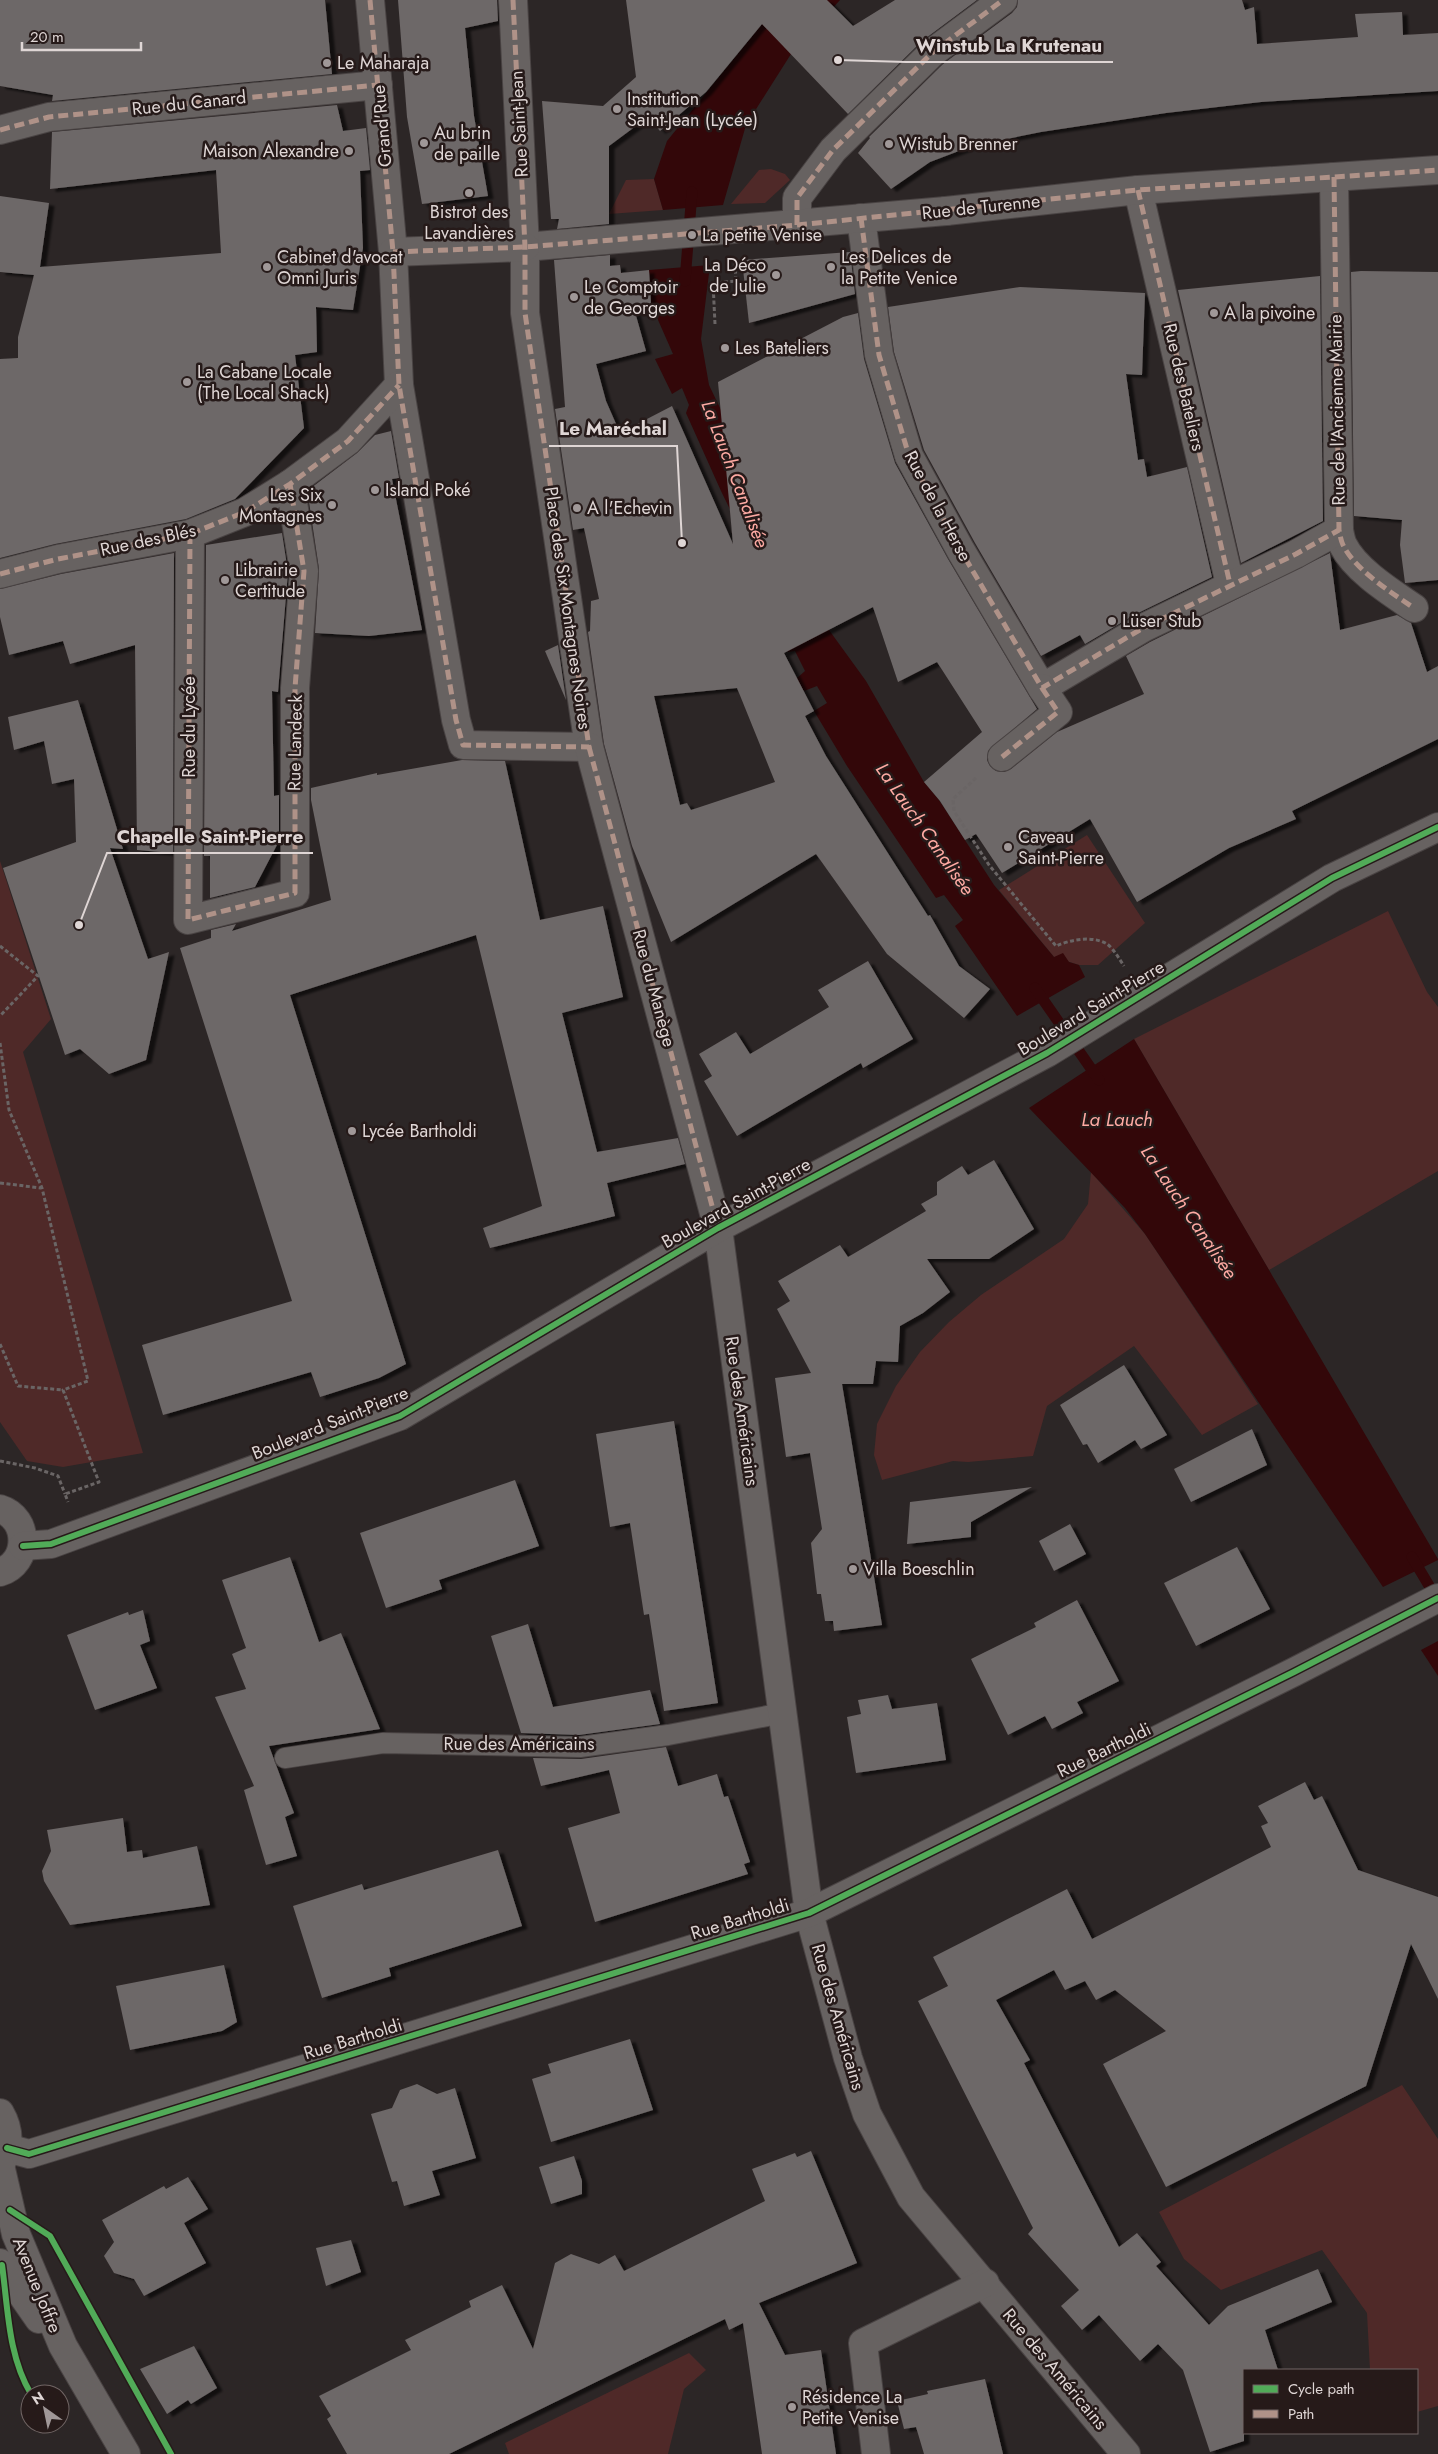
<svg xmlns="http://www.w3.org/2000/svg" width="1438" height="2454" font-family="Jost,sans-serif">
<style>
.green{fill:#4f2928}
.water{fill:#330709}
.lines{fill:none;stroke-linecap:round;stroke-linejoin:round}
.stream{stroke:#330709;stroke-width:11}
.building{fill:#6d6767;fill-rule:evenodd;filter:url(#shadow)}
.service-casing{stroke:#494343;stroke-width:22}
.pedestrian-casing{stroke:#494343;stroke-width:30}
.minor-casing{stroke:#494343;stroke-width:30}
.tertiary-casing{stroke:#494343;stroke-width:30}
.path{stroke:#6a6565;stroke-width:3;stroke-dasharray:4 2.5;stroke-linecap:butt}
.service{stroke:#676261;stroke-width:20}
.pedestrian{stroke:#676261;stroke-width:28}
.minor{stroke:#676261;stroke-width:28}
.tertiary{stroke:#676261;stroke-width:28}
.quiet{stroke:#af9288;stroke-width:5;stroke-dasharray:10 5;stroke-linecap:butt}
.cycleway-casing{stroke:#261a19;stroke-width:9}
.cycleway{stroke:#51ab58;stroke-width:6}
.poi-dot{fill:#a09898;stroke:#261a19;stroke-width:2}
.labels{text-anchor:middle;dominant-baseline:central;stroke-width:5;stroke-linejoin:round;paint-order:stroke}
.poi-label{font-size:18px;fill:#dfd6d5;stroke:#261a19;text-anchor:start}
.street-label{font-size:18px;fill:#dfd6d5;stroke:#261a19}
.water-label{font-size:19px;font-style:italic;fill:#feaaa3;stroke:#261a19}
.leader{fill:none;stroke:#dfd6d5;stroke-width:2}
.callout-dot{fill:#dfd6d5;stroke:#261a19;stroke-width:2}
.callout-label{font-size:19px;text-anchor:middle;font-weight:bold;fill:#dfd6d5;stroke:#261a19;stroke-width:5;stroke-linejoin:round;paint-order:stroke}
</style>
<defs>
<filter id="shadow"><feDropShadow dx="5.5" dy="3" stdDeviation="1" flood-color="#0009"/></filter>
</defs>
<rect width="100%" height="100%" fill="#2c2626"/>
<g class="green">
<polygon points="771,169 785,174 790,180 765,203 731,204 759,170"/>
<polygon points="654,179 663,210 609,214 626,180"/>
<polygon points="1087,835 1145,923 1098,965 1079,965 1054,957 999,890"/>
<polygon points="0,861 51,1019 23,1052 143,1453 63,1467 27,1461 0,1422"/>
<polygon points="1388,911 1427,992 1438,1007 1438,1171 1269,1270 1134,1039"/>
<polygon points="1091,1172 1145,1234 1258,1404 1202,1435 1134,1346 1047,1406 1033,1456 968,1462 953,1461 882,1480 874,1455 877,1424 896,1386 920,1352 949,1322 981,1295 1064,1239 1088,1204"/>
<polygon points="1402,2085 1438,2139 1438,2406 1417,2412 1417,2370 1370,2370 1367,2313 1322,2250 1221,2290 1184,2259 1159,2212"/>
<polygon points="689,2353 706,2370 684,2389 668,2454 509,2454 505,2443"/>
</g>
<g class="water">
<polygon points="782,0 840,0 791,54 746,125 723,205 663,210 654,179 667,141"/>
<polygon points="710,265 701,339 709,385 800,575 829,630 866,681 924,782 939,800 994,885 1054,957 1063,953 1069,962 1079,965 1085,977 1017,1016 955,926 963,920 944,895 936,898 847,766 814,711 827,703 817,686 804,691 796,679 805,671 795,651 788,652 758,604 750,550 721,491 686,413 689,405 682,388 672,394 655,359 673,354 651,304 649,270"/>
<polygon points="1134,1039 1438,1559 1438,1560 1383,1587 1145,1234 1125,1208 1029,1108"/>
<polygon points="1438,1641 1438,1676 1421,1650"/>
</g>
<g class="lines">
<g class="stream">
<polyline points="685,281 692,192"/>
<polyline points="1035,988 1099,1080"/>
<polyline points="1412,1557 1437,1599"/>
</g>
</g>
<g class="building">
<polygon points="0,0 325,0 332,74 52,101 53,95 0,86"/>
<polygon points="398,0 497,0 498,21 465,28 474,116 488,196 422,204 407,117"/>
<polygon points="626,0 827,0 853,26 895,0 977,0 922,41 848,114 762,24 706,92 660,131 648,117 609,146 609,224 557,229 559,219 551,219 542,101 603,106 636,77"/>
<polygon points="1018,0 1242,0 1245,10 1254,7 1257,44 1358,37 1355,14 1402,12 1403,35 1438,33 1438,91 1261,102 1166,113 1041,132 972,146 930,162 891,189 858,153 870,138 869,137 943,64 1012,13 1017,7"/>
<polygon points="337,105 343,131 366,128 370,170 360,171 363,248 353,310 316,307 317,352 295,355 304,428 235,499 186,519 55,544 0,558 0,359 18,358 18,337 34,275 0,272 0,196 49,203 40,267 221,253 216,170 50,189 52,132"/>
<polygon points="850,252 855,294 749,323 742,260"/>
<path d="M610 255V266L620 265 621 273 649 270 651 304 633 305 646 351 596 364 606 401 620 433 672 406 733 544 718 382 843 317 858 313 864 359 895 463 948 559 1037 709 988 751 987 760 990 766 996 771 1004 772 1011 769 1057 732 1144 694 1126 656 1150 642 1330 553 1340 630 1397 615 1411 623 1427 672 1438 666V739L1292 811 1296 819 1229 848 1137 902 1090 819 1002 873 976 834 965 840 940 801 924 782 982 732 937 662 898 682 873 607 784 653 814 711 805 716 826 756 928 916 930 915 959 966 990 989 964 1018 887 954 816 854 671 942 632 846 604 744 588 632 590 631 591 601 599 599 584 528 573 530 555 409 565 407 554 260ZM737 688 775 782 691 810 687 803 680 805 654 696Z"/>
<polygon points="1361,271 1438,272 1438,580 1405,583 1400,545 1402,520 1354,516 1351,272"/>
<polygon points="1320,276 1323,521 1241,563 1178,290"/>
<polygon points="1020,287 1145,293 1142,375 1126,374 1138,460 1144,459 1147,477 1187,467 1212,577 1136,614 1085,644 1080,635 1041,656 975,543 924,450 894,352 888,307"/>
<polygon points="391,431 399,478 392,479 422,630 369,636 315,633 319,569 308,495 311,488 357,453 375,435"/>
<polygon points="282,533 288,572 278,692 272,691 274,796 279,795 279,841 255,887 210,898 210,856 204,856 206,545"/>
<polygon points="174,553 173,853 137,850 135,645 70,664 63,641 9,655 0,617 0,589 61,574"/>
<polygon points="558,645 566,700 545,651"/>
<polygon points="78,700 123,849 110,848 148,959 169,952 146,1060 109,1074 80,1049 65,1055 3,868 76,842 74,779 52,784 44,741 14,750 8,717"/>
<polygon points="462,760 505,761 540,920 603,906 623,997 562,1013 597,1152 678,1138 685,1164 607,1183 615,1216 490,1248 483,1228 542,1206 476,935 290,995 406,1364 379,1378 320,1397 311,1372 163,1415 142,1345 292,1301 180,948 211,938 211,930 236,924 232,931 331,900 311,800 311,788 377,773 377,775"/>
<polygon points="868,961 913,1039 863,1068 861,1063 737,1136 704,1081 712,1076 699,1054 736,1032 750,1054 829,1007 818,990"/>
<polygon points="994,1160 1034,1229 989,1259 927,1259 950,1292 923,1313 900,1326 898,1362 876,1361 873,1384 842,1384 882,1625 834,1631 833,1621 825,1621 821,1594 817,1594 811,1543 822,1529 810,1453 786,1457 775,1378 811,1373 777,1309 790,1301 778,1281 840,1245 848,1257 926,1211 921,1204 937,1195 937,1182 962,1166 968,1175"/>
<polygon points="1124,1365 1167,1435 1141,1449 1135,1440 1098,1463 1087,1444 1083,1445 1060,1405"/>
<polygon points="674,1421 718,1703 664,1711 649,1614 644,1615 630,1523 610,1527 596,1434"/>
<polygon points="1252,1429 1267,1465 1191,1502 1174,1469"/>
<polygon points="515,1480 539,1546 439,1580 442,1589 386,1608 360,1533"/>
<polygon points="1032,1487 971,1522 971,1537 907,1544 910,1502"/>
<polygon points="1070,1524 1086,1554 1054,1571 1039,1541"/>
<polygon points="1237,1547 1270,1609 1196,1646 1164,1583"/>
<polygon points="290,1557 319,1642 341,1633 380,1729 269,1746 294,1813 285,1817 297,1856 266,1865 244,1790 254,1786 215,1697 246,1689 232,1654 246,1648 222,1580"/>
<polygon points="1077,1600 1119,1681 1077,1702 1083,1713 1052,1729 1045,1716 1008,1735 971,1659 1036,1627 1034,1623"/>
<polygon points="143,1610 150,1641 140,1645 157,1688 95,1710 67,1635 128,1612 129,1615"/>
<polygon points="528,1624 553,1707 650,1690 660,1724 579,1735 521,1733 491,1636"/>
<polygon points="888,1695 892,1709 937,1703 946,1760 856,1773 847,1717 861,1714 858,1700"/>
<polygon points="666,1747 678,1786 717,1774 724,1797 728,1796 750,1862 744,1864 748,1874 595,1922 568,1828 620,1813 609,1770 541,1786 533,1758 581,1759"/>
<polygon points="1305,1782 1314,1800 1322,1796 1358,1870 1438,1897 1438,1999 1411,1944 1366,2086 1166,2187 1103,2064 1166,2031 1115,1990 1096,2000 1085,1981 1065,1990 1054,1970 996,2000 1030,2060 1024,2063 1119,2247 1137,2233 1161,2262 1156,2266 1209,2325 1228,2306 1318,2269 1332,2302 1265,2330 1278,2370 1244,2370 1244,2441 1210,2452 1183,2370 1158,2344 1140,2361 1099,2315 1082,2330 1061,2306 1079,2290 1028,2234 1033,2228 918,2001 948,1986 933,1957 1067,1889 1092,1939 1271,1847 1261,1826 1268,1823 1258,1806"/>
<polygon points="123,1818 127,1852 142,1850 143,1858 197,1846 210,1905 70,1925 44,1881 42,1871 51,1851 47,1830"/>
<polygon points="498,1850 522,1926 389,1968 391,1976 322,1998 293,1906 362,1884 364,1890"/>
<polygon points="224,1965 237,2022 222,2031 130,2050 116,1986"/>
<polygon points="630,2039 653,2110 551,2142 532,2079 551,2073 548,2064"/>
<polygon points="417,2084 437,2094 455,2088 476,2158 432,2171 440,2195 404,2206 397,2181 392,2182 371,2114 392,2108 400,2090"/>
<polygon points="811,2151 857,2263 759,2303 785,2355 821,2350 836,2454 762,2454 743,2323 729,2330 725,2319 449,2454 347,2454 327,2419 331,2416 319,2396 411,2350 405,2340 471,2307 469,2301 502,2285 533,2349 555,2263 571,2254 599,2264 615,2255 624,2271 765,2201 752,2169 795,2153 797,2157"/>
<polygon points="574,2156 582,2181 582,2194 551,2204 539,2167"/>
<polygon points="188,2177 208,2209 184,2223 206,2263 144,2296 134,2279 114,2273 104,2256 114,2242 102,2220 164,2186 166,2189"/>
<polygon points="351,2240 361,2272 326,2286 316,2248"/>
<polygon points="194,2346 217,2388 191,2404 188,2400 167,2414 140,2369"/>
<polygon points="985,2379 1003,2454 924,2454 916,2427 904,2429 897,2401 928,2394 927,2391"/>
</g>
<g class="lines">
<defs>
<polyline id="service" points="285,1758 383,1743 580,1747 668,1735 783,1713"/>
<g id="pedestrian">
<path d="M1334 177 1339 530C1340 535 1341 541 1343 545 1355 570 1392 593 1414 608"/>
<polyline points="1138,190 1230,584"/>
<polyline points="861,218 879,355 909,456 961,551 1042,688 1143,628 1296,554 1339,530"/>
<polyline points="797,225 797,198 833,150 933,52 1003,0"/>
<polyline points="525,247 946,211"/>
<polyline points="1002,757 1058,712 1042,688"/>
</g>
<g id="minor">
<polyline points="370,0 393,252 399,385 456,720 463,745 589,747 525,313 525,247 513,0"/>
<polyline points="0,130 49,117 378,85"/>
<polyline points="946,211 1138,190 1438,170"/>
<polyline points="393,252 525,247"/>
<polyline points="190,534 188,920 295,893 295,688 304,571 290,484"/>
<polyline points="0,574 58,559 190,534 245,512 290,484 348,441 399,385"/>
<polyline points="589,747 718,1228 809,1913 848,2058 867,2114 911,2197 1126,2454"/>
<polyline points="7,2148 29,2154 809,1913 1294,1672 1438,1598"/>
<polyline points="876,2454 863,2343 985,2283"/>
</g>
<g id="tertiary">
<path d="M0 1509C30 1518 30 1563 0 1572"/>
<polyline points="23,1546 51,1544 400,1416 718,1228 1047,1053 1332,878 1438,827"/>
<path d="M0 2113C10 2130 10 2148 0 2165"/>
<polyline points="0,2165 16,2234 63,2346 126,2454"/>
<polyline points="0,2263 39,2319"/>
</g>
</defs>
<use href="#service" class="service-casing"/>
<use href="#pedestrian" class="pedestrian-casing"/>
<use href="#minor" class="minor-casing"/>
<use href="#tertiary" class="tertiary-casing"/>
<g class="path">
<polyline points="715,324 713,283 736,281 735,263"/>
<path d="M976 778 953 799 954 811 989 865 1056 946C1070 940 1092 935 1107 944 1113 948 1120 960 1124 966"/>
<polyline points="0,946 38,976 0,1016"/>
<polyline points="0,1043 9,1110 42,1188 88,1381 63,1390 99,1482 65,1494 68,1502"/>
<polyline points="0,1183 41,1188"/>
<polyline points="0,1344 18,1386 63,1390"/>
<polyline points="0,1461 35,1468 58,1476 65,1494"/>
</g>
<use href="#service" class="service"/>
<use href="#pedestrian" class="pedestrian"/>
<use href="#minor" class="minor"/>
<use href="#tertiary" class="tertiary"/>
<g class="quiet">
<polyline points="370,0 393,252 399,385 456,720 463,745 589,747 525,313 525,247 513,0"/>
<polyline points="0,130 49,117 378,85"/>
<path d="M1334 177 1339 530C1340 535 1341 541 1343 545 1355 570 1392 593 1414 608"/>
<polyline points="1138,190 1230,584"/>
<polyline points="861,218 879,355 909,456 961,551 1042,688 1143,628 1296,554 1339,530"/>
<polyline points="797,225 797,198 833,150 933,52 1003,0"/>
<polyline points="393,252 525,247 797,225 1138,190 1438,170"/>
<polyline points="190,534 188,920 295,893 295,688 304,571 290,484"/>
<polyline points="0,574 58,559 190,534 245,512 290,484 348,441 399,385"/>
<polyline points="589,747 718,1228"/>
<polyline points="1002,757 1058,712 1042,688"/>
</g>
<defs>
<g id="cycleway">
<polyline points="23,1546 51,1544 400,1416 718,1228 1047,1053 1332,878 1438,827"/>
<polyline points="7,2148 29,2154 809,1913 1294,1672 1438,1598"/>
<polyline points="10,2210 50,2236 171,2454"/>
<path d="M2 2265C8 2308 8 2356 31 2394"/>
</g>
</defs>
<use href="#cycleway" class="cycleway-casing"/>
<use href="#cycleway" class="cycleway"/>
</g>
<g class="poi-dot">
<circle cx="327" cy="63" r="5"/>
<circle cx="617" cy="109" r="5"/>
<circle cx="424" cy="143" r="5"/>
<circle cx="889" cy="144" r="5"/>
<circle cx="349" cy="151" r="5"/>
<circle cx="469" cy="193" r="5"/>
<circle cx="692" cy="235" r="5"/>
<circle cx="267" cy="267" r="5"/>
<circle cx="831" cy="267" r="5"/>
<circle cx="776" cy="275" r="5"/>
<circle cx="574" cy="297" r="5"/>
<circle cx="1214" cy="313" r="5"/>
<circle cx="725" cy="348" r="5"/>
<circle cx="187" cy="382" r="5"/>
<circle cx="375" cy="490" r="5"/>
<circle cx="332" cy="505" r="5"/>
<circle cx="577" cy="508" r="5"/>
<circle cx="225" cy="580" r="5"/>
<circle cx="1112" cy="621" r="5"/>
<circle cx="1008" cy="847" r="5"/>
<circle cx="352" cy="1131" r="5"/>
<circle cx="853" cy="1569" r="5"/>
<circle cx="792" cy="2407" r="5"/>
</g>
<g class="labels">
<g class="poi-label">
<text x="337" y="63">Le Maharaja</text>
<text x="627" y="99">Institution<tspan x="627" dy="21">Saint-Jean (Lycée)</tspan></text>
<text x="434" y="133">Au brin<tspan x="434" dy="21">de paille</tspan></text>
<text x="899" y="144">Wistub Brenner</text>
<text x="339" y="151" text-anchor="end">Maison Alexandre</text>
<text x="469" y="212" text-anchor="middle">Bistrot des<tspan x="469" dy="21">Lavandières</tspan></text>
<text x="702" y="235">La petite Venise</text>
<text x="277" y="257">Cabinet d'avocat<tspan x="277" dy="21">Omni Juris</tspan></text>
<text x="841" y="257">Les Delices de<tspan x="841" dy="21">la Petite Venice</tspan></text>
<text x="766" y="265" text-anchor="end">La Déco<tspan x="766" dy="21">de Julie</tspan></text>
<text x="584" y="287">Le Comptoir<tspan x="584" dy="21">de Georges</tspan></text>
<text x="1224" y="313">A la pivoine</text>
<text x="735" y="348">Les Bateliers</text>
<text x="197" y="372">La Cabane Locale<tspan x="197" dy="21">(The Local Shack)</tspan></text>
<text x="385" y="490">Island Poké</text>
<text x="322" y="495" text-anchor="end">Les Six<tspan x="322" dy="21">Montagnes</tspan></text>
<text x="587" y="508">A l'Echevin</text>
<text x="235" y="570">Librairie<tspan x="235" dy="21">Certitude</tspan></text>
<text x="1122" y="621">Lüser Stub</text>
<text x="1018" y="837">Caveau<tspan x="1018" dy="21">Saint-Pierre</tspan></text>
<text x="362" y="1131">Lycée Bartholdi</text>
<text x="863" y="1569">Villa Boeschlin</text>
<text x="802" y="2397">Résidence La<tspan x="802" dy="21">Petite Venise</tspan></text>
</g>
<g class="street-label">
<text transform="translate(189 103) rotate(-6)">Rue du Canard</text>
<text transform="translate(519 124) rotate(-93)">Rue Saint-Jean</text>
<text transform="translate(382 126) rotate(-95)">Grand'Rue</text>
<text transform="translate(981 207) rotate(-6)">Rue de Turenne</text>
<text transform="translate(1184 387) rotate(77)">Rue des Bateliers</text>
<text transform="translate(1337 410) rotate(-91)">Rue de l'Ancienne Mairie</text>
<text transform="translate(938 506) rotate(62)">Rue de la Herse</text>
<text transform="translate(148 540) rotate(-12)">Rue des Blés</text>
<text transform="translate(568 608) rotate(82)">Place des Six Montagnes Noires</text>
<text transform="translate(189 727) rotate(-90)">Rue du Lycée</text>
<text transform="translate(295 743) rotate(-89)">Rue Landeck</text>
<text transform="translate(654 988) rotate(75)">Rue du Manège</text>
<text transform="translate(1091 1008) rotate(-31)">Boulevard Saint-Pierre</text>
<text transform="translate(736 1203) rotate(-29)">Boulevard Saint-Pierre</text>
<text transform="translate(742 1411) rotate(82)">Rue des Américains</text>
<text transform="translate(330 1423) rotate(-22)">Boulevard Saint-Pierre</text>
<text x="519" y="1744">Rue des Américains</text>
<text transform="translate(1104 1750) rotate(-26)">Rue Bartholdi</text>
<text transform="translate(740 1919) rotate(-17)">Rue Bartholdi</text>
<text transform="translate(838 2017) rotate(74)">Rue des Américains</text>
<text transform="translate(353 2039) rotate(-17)">Rue Bartholdi</text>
<text transform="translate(37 2285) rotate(68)">Avenue Joffre</text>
<text transform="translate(1055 2369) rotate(50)">Rue des Américains</text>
</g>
<g class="water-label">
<text transform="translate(735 474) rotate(69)">La Lauch Canalisée</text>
<text transform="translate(925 829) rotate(55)">La Lauch Canalisée</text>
<text x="1117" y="1119">La Lauch</text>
<text transform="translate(1189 1212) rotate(56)">La Lauch Canalisée</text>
</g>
</g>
<path class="leader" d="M838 60L906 62H1113M682 543L677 446H549M79 925L107 853H313"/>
<g class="callout-dot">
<circle cx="838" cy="60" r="5"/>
<circle cx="682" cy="543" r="5"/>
<circle cx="79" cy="925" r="5"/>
</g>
<g class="callout-label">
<text x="1009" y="52">Winstub La Krutenau</text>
<text x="613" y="435">Le Maréchal</text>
<text x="210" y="843">Chapelle Saint-Pierre</text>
</g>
<rect x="1243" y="2369" width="175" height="65" fill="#261a19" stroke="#706564"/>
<rect x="1253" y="2385" width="25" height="8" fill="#51ab58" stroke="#706564"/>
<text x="1288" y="2394" font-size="15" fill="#dfd6d5">Cycle path</text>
<rect x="1253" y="2410" width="25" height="8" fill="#af9288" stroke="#706564"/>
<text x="1288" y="2419" font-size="15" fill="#dfd6d5">Path</text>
<g transform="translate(45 2409) rotate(327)"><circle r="24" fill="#261a19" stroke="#706564"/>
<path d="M0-4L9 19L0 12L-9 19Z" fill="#a09898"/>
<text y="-8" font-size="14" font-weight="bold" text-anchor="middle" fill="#dfd6d5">N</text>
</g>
<path d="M22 42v8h119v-8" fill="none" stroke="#dfd6d5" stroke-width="2.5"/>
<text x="30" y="42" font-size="15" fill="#dfd6d5" stroke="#261a19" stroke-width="4" paint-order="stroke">20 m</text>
</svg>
